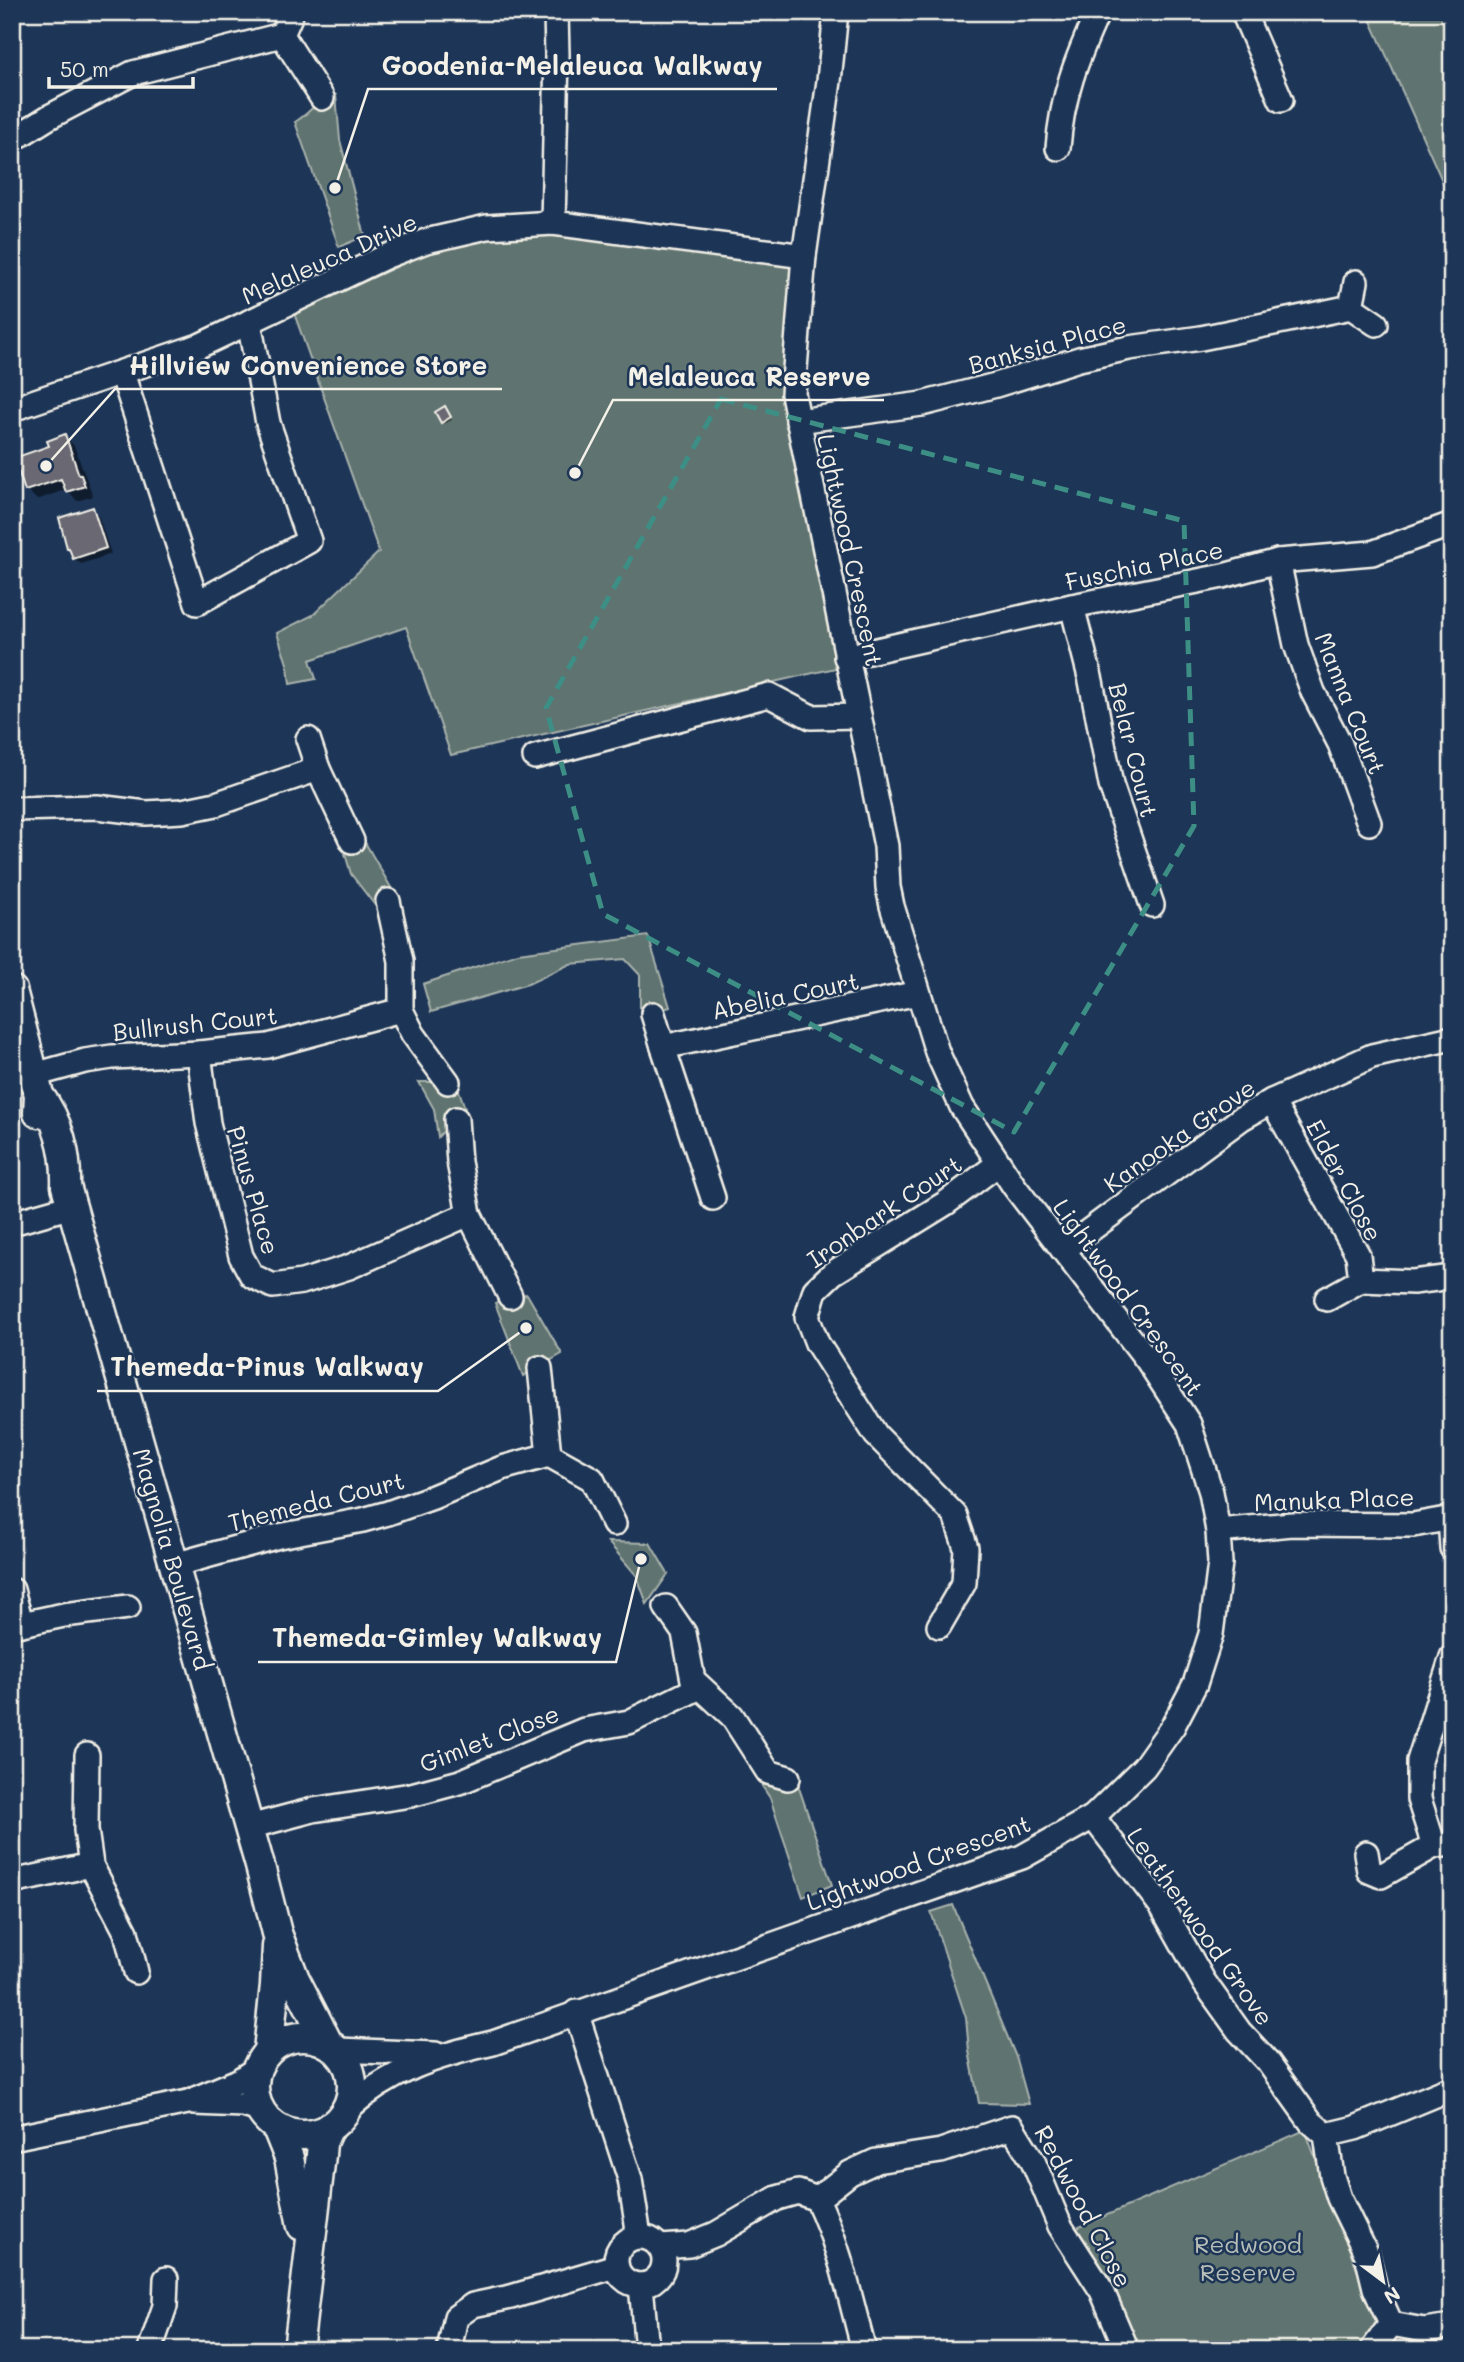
<svg xmlns="http://www.w3.org/2000/svg" width="1464" height="2362" font-family="Mali,sans-serif">
<style>
.green{fill:#5e736f;stroke:#a9b2ac;stroke-width:2}
.shadow{fill:#0007}
.building{fill:#696873;stroke:#f4f1e8;stroke-width:2}
.lines{fill:none;stroke-linecap:round;stroke-linejoin:round}
.minor-casing{stroke:#f4f1e8;stroke-width:28}
.tertiary-casing{stroke:#f4f1e8;stroke-width:33}
.minor{stroke:#1d3557;stroke-width:23}
.tertiary{stroke:#1d3557;stroke-width:28}
.marked{fill:none;stroke:#3d8f86;stroke-width:5;stroke-dasharray:14 9;stroke-linejoin:round}
.labels{text-anchor:middle;dominant-baseline:central;stroke-width:5;stroke-linejoin:round;paint-order:stroke}
.street-label{font-size:24px;fill:#f4f1e8;stroke:#1d3557}
.park-label{font-size:24px;fill:#b8bfb8;stroke:#1d3557}
.leader{fill:none;stroke:#f4f1e8;stroke-width:2.5}
.callout-dot{fill:#f4f1e8;stroke:#1d3557;stroke-width:2.5}
.callout-label{font-size:26px;text-anchor:middle;font-weight:bold;fill:#f4f1e8;stroke:#1d3557;stroke-width:5;stroke-linejoin:round;paint-order:stroke}
</style>
<rect width="100%" height="100%" fill="#1d3557"/>
<filter id="ink" filterUnits="userSpaceOnUse"><feTurbulence type="fractalNoise" baseFrequency=".0143" numOctaves="2"/><feDisplacementMap in="SourceGraphic" scale="14" xChannelSelector="R" yChannelSelector="G"/><feConvolveMatrix kernelMatrix="1 2 1 2 8 2 1 2 1" color-interpolation-filters="sRGB"/></filter>
<g filter="url(#ink)">
<g class="green">
<polygon points="1367,12 1452,12 1452,203"/>
<path d="M329 95H336L340 140 365 236 339 247 295 122C309 114 317 101 329 95Z"/>
<polygon points="552,235 795,262 782,394 840,667 451,755 406,627 310,660 316,679 290,684 288,667 277,633 313,615 379,552 294,313 427,253 486,239"/>
<polygon points="363,839 397,898 377,908 351,874 344,850 352,841"/>
<polygon points="648,936 670,1007 640,1016 640,975 625,959 570,964 528,984 431,1012 423,984 518,953"/>
<polygon points="419,1082 448,1082 457,1085 465,1108 438,1137 434,1109"/>
<polygon points="527,1294 562,1354 523,1376 495,1303 510,1296"/>
<polygon points="608,1542 650,1543 668,1574 647,1604 637,1576"/>
<polygon points="793,1778 799,1788 832,1885 803,1897 770,1798 762,1786"/>
<polygon points="953,1905 1016,2057 1029,2104 979,2103 969,2051 966,2018 931,1912"/>
<polygon points="1305,2130 1378,2326 1362,2347 1357,2350 1138,2350 1112,2282 1077,2228"/>
</g>
<g class="shadow">
<polygon points="447,411 452,420 444,424 442,422"/>
<polygon points="65,436 74,446 93,496 77,501 67,489 37,500 27,490 16,459 51,447"/>
<polygon points="92,509 98,515 111,554 81,564 74,558"/>
</g>
<g class="building">
<polygon points="445,406 451,417 441,423 435,412"/>
<polygon points="65,434 79,475 81,475 85,486 66,492 61,479 25,491 14,458 49,446 47,441"/>
<polygon points="93,507 106,548 73,559 69,548 67,548 59,518"/>
</g>
<g class="lines">
<defs>
<g id="minor">
<polyline points="292,12 282,35 322,98"/>
<polyline points="1243,12 1281,100"/>
<polyline points="12,140 49,117 133,73 282,35"/>
<path d="M1058 148C1062 96 1076 60 1098 12"/>
<polyline points="553,223 557,55 556,12"/>
<polyline points="1356,282 1351,307 1376,324"/>
<polyline points="122,373 197,603 309,541 268,423 249,322"/>
<polyline points="12,409 199,346 387,256 426,241 487,227 553,223 804,256"/>
<polyline points="798,421 922,404 996,385 1079,359 1129,348 1201,338 1351,307"/>
<polyline points="1278,561 1296,645 1313,692 1340,744 1369,823"/>
<polyline points="1072,606 1091,681 1111,785 1152,905"/>
<polyline points="846,657 1072,606 1223,576 1278,561 1372,553 1452,524"/>
<polyline points="308,739 318,769 352,841"/>
<polyline points="535,757 769,695 811,717 859,716"/>
<polyline points="12,809 97,807 146,813 182,811 216,804 318,769"/>
<polyline points="388,901 401,961 401,1010 413,1034 448,1082"/>
<polyline points="653,1014 663,1047"/>
<polyline points="199,1053 208,1123 241,1256 252,1276 273,1286 302,1282 349,1267 469,1214"/>
<polyline points="34,1075 85,1061 112,1057 199,1053 268,1046 401,1010"/>
<polyline points="1272,1101 1358,1255 1361,1280 1413,1282 1452,1277"/>
<polyline points="456,1119 459,1162 469,1214 510,1296"/>
<polyline points="713,1198 663,1047 918,993"/>
<polyline points="12,1223 72,1206"/>
<polyline points="1063,1250 1242,1118 1272,1101 1372,1056 1452,1038"/>
<polyline points="1327,1299 1361,1280"/>
<polyline points="540,1368 549,1455 592,1479 614,1524"/>
<polyline points="1450,1518 1452,1548"/>
<polyline points="1218,1531 1292,1524 1413,1525 1452,1518"/>
<polyline points="174,1565 279,1536 363,1520 388,1513 433,1497 502,1468 549,1455"/>
<polyline points="12,1590 21,1622"/>
<polyline points="666,1607 684,1633 693,1680 732,1716 768,1772 788,1778"/>
<polyline points="12,1626 64,1615 128,1607"/>
<polyline points="939,1626 964,1583 966,1548 955,1515 876,1435 817,1343 807,1317 815,1290 833,1273 946,1203 998,1164"/>
<polyline points="87,1755 86,1830 91,1865 126,1932 136,1972"/>
<polyline points="1093,1817 1162,1907 1204,1982 1239,2031 1268,2062 1311,2122 1326,2135 1332,2176 1339,2198 1367,2255 1375,2288 1391,2324"/>
<polyline points="249,1827 313,1810 411,1795 460,1782 584,1730 629,1722 700,1687"/>
<polyline points="1434,1846 1419,1799 1419,1761 1452,1657"/>
<polyline points="1366,1853 1369,1871 1381,1876 1434,1846 1452,1844"/>
<polyline points="12,1882 91,1865"/>
<polyline points="576,2012 630,2179 639,2236"/>
<polyline points="338,2050 435,2054"/>
<polyline points="195,2103 243,2105 260,2110"/>
<path d="M345 2111C391 2070 435 2056 493 2043L1022 1857 1093 1817 1144 1767 1173 1726 1195 1684 1211 1634 1220 1563 1218 1531 1211 1492 1189 1424 1148 1361 1014 1186 962 1107 937 1052 892 906 888 887 886 846 793 394 804 256 829 81 836 12"/>
<polyline points="1326,2135 1355,2128 1452,2088"/>
<polyline points="12,2138 188,2102 238,2081 256,2069"/>
<polyline points="817,2199 850,2173 876,2161 941,2151 1012,2127 1033,2161 1060,2226 1102,2291 1127,2350"/>
<circle cx="640" cy="2261" r="24"/>
<path d="M661 2247 689 2245 716 2234 777 2198 798 2192 817 2199C840 2247 850 2298 864 2350"/>
<polyline points="641,2285 647,2350"/>
<polyline points="150,2350 165,2306 166,2279"/>
<polyline points="449,2350 456,2317 473,2305 511,2297 616,2266"/>
<polyline points="1372,2350 1391,2324 1424,2330 1452,2326"/>
</g>
<g id="tertiary">
<polyline points="12,990 39,1095 38,1113"/>
<path d="M39 1095C59 1121 67 1154 66 1186L260 1866 277 1933 295 1979 328 2043"/>
<circle cx="303" cy="2086" r="49"/>
<polyline points="268,2051 275,1985 277,1946"/>
<polyline points="277,2128 289,2158 302,2226"/>
<polyline points="298,2350 321,2155 322,2143 329,2127"/>
</g>
</defs>
<use href="#minor" class="minor-casing"/>
<use href="#tertiary" class="tertiary-casing"/>
<use href="#minor" class="minor"/>
<use href="#tertiary" class="tertiary"/>
</g>
</g>
<path class="marked" d="M721 399 1184 521 1194 826 1014 1132 603 914 546 708Z"/>
<g class="labels">
<g class="street-label">
<text transform="translate(329 258) rotate(-24)">Melaleuca Drive</text>
<text transform="translate(1047 344) rotate(-15)">Banksia Place</text>
<text transform="translate(851 550) rotate(78)">Lightwood Crescent</text>
<text transform="translate(1144 565) rotate(-12)">Fuschia Place</text>
<text transform="translate(1351 703) rotate(68)">Manna Court</text>
<text transform="translate(1134 750) rotate(76)">Belar Court</text>
<text transform="translate(785 995) rotate(-12)">Abelia Court</text>
<text transform="translate(195 1023) rotate(-6)">Bullrush Court</text>
<text transform="translate(1179 1135) rotate(-35)">Kanooka Grove</text>
<text transform="translate(1345 1180) rotate(62)">Elder Close</text>
<text transform="translate(254 1190) rotate(74)">Pinus Place</text>
<text transform="translate(884 1211) rotate(-34)">Ironbark Court</text>
<text transform="translate(1129 1297) rotate(54)">Lightwood Crescent</text>
<text transform="translate(1334 1499) rotate(-2)">Manuka Place</text>
<text transform="translate(316 1501) rotate(-14)">Themeda Court</text>
<text transform="translate(173 1559) rotate(74)">Magnolia Boulevard</text>
<text transform="translate(489 1738) rotate(-21)">Gimlet Close</text>
<text transform="translate(918 1862) rotate(-20)">Lightwood Crescent</text>
<text transform="translate(1201 1926) rotate(55)">Leatherwood Grove</text>
<text transform="translate(1084 2206) rotate(62)">Redwood Close</text>
</g>
<g class="park-label">
<text x="1248" y="2243">Redwood<tspan x="1248" dy="28">Reserve</tspan></text>
</g>
</g>
<path class="leader" d="M335 188L368 89H777M46 466L115 389H502M575 473L613 400H884M526 1328L438 1391H97M641 1559L616 1662H258"/>
<g class="callout-dot">
<circle cx="335" cy="188" r="7"/>
<circle cx="46" cy="466" r="7"/>
<circle cx="575" cy="473" r="7"/>
<circle cx="526" cy="1328" r="7"/>
<circle cx="641" cy="1559" r="7"/>
</g>
<g class="callout-label">
<text x="572" y="75">Goodenia-Melaleuca Walkway</text>
<text x="308" y="375">Hillview Convenience Store</text>
<text x="749" y="386">Melaleuca Reserve</text>
<text x="267" y="1376">Themeda-Pinus Walkway</text>
<text x="437" y="1647">Themeda-Gimley Walkway</text>
</g>
<rect width="1464" height="2362" fill="none" stroke="#1d3557" stroke-width="42"/>
<rect x="21" y="21" width="1422" height="2320" fill="none" stroke="#f4f1e8" stroke-width="2.5" filter="url(#ink)"/>
<g transform="translate(1383 2281) rotate(148)" stroke="#1d3557" stroke-width="5" paint-order="stroke">
<path d="M0-5L12 26L0 18L-12 26Z" fill="#f4f1e8"/>
<text y="-10" font-size="19" font-weight="bold" text-anchor="middle" fill="#f4f1e8">N</text>
</g>
<path d="M49 77v10h144v-10" fill="none" stroke="#f4f1e8" stroke-width="3.5"/>
<text x="60" y="77" font-size="21" fill="#f4f1e8" stroke="#1d3557" stroke-width="5" paint-order="stroke">50 m</text>
</svg>
